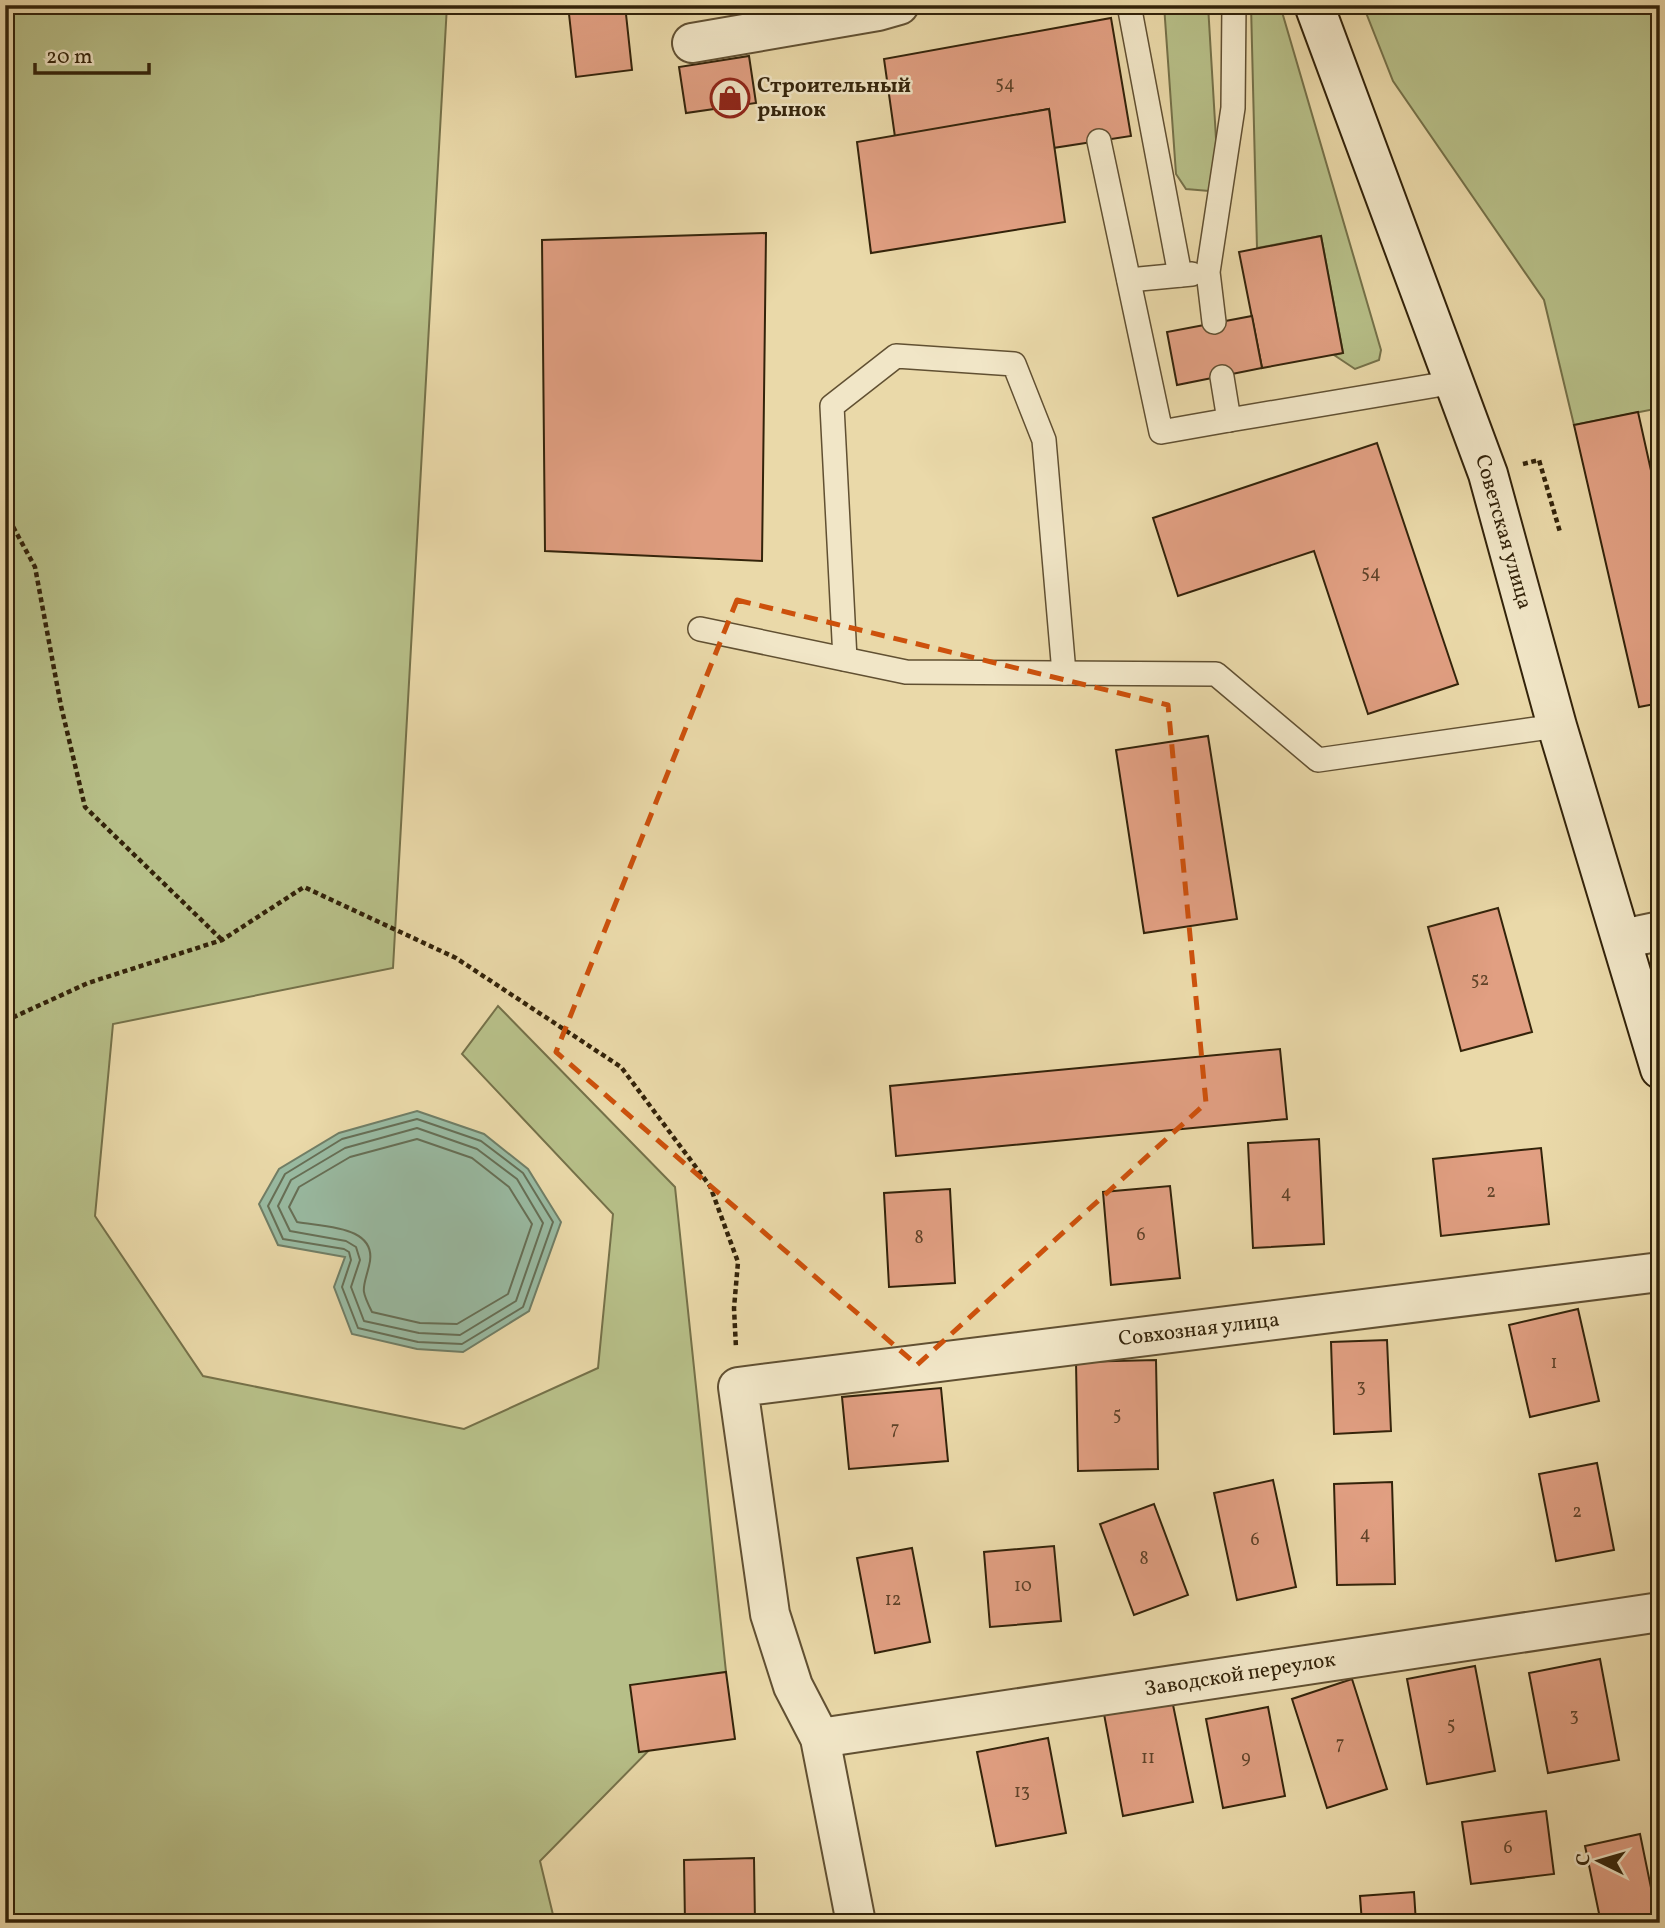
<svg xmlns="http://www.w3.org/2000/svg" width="1665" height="1928" font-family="Vollkorn,serif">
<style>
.green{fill:#b7bf88;stroke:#757149;stroke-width:2}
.water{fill:#99bba3;stroke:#707e66;stroke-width:2}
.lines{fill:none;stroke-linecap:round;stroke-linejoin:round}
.shore{stroke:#666f56;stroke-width:2}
.building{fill:#e19f82;stroke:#33230a;stroke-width:2}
.lane-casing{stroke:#615032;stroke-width:26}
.street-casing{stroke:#615032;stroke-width:42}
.secondary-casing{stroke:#33230a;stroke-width:42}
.path{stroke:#33230a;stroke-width:4.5;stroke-dasharray:5 3.5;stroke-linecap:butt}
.lane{stroke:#f1e6c7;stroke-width:23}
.street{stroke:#f1e6c7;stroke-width:38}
.secondary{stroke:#f1e6c7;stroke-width:38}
.marked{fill:none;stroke:#cd510c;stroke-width:5;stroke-dasharray:14 9;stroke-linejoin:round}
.labels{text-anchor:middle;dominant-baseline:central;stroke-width:5;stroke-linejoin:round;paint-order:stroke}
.number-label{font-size:18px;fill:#5e4228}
.poi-label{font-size:21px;font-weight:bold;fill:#33230a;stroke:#f1e6c7;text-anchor:start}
.street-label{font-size:21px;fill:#33230a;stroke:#f1e6c7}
</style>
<rect width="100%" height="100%" fill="#ead9a9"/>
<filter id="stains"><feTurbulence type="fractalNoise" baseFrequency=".00286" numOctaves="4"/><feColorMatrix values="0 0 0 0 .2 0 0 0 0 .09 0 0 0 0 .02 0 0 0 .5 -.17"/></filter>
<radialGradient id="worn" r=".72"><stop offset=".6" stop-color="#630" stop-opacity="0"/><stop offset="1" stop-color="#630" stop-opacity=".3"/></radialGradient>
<g class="green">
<polygon points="5,5 447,5 393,968 113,1024 95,1216 203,1376 464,1429 598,1368 613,1214 462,1054 498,1006 675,1187 726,1672 540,1861 555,1923 5,1923"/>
<polygon points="1164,5 1208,5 1218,172 1209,191 1186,189 1176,174"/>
<polygon points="1251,5 1280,5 1381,350 1379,360 1355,369 1334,355 1343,353 1321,236 1257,248"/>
<polygon points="1363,5 1660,5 1660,408 1574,425 1544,300 1393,81"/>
</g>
<polygon class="water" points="417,1111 484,1134 528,1169 561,1222 529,1311 463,1352 417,1349 352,1334 334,1287 345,1257 278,1245 259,1204 279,1169 339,1133"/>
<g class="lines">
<g class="shore">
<polygon points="417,1119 481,1141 523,1173 553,1222 523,1307 462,1344 418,1342 358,1328 342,1287 351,1260 349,1252 344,1249 283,1239 268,1206 285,1174 342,1139"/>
<polygon points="417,1128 477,1149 517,1179 543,1223 516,1301 460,1335 419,1333 364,1321 351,1287 360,1260 356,1247 346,1241 290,1231 278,1206 291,1180 345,1148"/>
<path d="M417 1139 472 1158 509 1187 532 1224 508 1294 457 1324 420 1323 372 1312C360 1288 363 1290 369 1266 380 1225 322 1227 297 1222L289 1207 299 1187 350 1157Z"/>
</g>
</g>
<g class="building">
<polygon points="568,5 625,5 632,70 576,77"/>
<polygon points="1111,18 1131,136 1053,148 1049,109 895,137 884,59"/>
<polygon points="749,56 756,103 686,113 679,67"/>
<polygon points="1049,109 1065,222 871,253 857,142"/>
<polygon points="766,233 762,561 545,551 542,240"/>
<polygon points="1321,236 1343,353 1262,368 1239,252"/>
<polygon points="1252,316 1262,368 1177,385 1167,332"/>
<polygon points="1638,412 1660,511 1660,703 1639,707 1574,425"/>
<polygon points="1377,443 1458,684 1368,714 1314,551 1178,596 1153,518"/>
<polygon points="1208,736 1237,919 1144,933 1116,750"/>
<polygon points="1498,908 1532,1032 1461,1051 1428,927"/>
<polygon points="1280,1049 1287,1119 896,1156 890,1086"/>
<polygon points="1319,1139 1324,1244 1253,1248 1248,1143"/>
<polygon points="1541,1148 1549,1224 1441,1236 1433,1159"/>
<polygon points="1170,1186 1180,1278 1111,1285 1103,1192"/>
<polygon points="950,1189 955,1283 889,1287 884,1193"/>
<polygon points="1578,1309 1599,1401 1530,1417 1509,1325"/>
<polygon points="1387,1340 1391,1431 1334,1434 1331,1342"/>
<polygon points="1156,1360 1158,1469 1078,1471 1076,1362"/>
<polygon points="941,1388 948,1461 849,1469 842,1397"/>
<polygon points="1597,1463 1614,1550 1556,1561 1539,1474"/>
<polygon points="1273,1480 1296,1587 1237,1600 1214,1493"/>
<polygon points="1392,1482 1395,1584 1337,1585 1334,1484"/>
<polygon points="1154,1504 1188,1595 1134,1615 1100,1524"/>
<polygon points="1054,1546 1061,1621 990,1627 984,1552"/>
<polygon points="912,1548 930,1642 875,1653 857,1558"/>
<polygon points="1600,1659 1619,1760 1548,1773 1529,1673"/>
<polygon points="1475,1666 1495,1771 1427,1784 1407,1679"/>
<polygon points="726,1672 735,1739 639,1752 630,1685"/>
<polygon points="1352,1679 1387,1789 1327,1808 1292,1699"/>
<polygon points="1172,1700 1193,1802 1123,1816 1104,1714"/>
<polygon points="1268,1707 1285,1796 1223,1808 1206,1719"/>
<polygon points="1048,1738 1066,1833 996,1846 977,1752"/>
<polygon points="1546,1811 1554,1874 1471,1884 1462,1822"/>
<polygon points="1640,1834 1658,1922 1601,1923 1585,1846"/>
<polygon points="754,1858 755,1923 685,1923 684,1860"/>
<polygon points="1414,1892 1416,1923 1362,1923 1360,1896"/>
</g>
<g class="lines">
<defs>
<g id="lane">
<polyline points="1129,5 1180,275"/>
<polyline points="1099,141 1161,432 1229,420"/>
<polyline points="1129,280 1192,274"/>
<polyline points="1214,322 1208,272 1233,108 1234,5"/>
<polyline points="1222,377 1229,420 1455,382"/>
<polyline points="700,629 906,672 1216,674 1318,760 1557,726"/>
<polyline points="845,659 832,406 896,356 1014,364 1044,440 1064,673"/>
</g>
<g id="street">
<polyline points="692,43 878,11 899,5"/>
<polyline points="1622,939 1660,931"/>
<polyline points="820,1738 1660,1612"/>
<polyline points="856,1923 820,1738 793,1686 770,1614 738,1387 1660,1272"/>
</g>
<polyline id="secondary" points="1314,5 1488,474 1557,726 1660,1069"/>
</defs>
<use href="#lane" class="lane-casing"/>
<use href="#street" class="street-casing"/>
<use href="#secondary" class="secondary-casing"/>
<g class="path">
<polyline points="1523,464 1539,460 1560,532"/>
<polyline points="5,512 35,567 61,706 85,807 222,940"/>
<polyline points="5,1021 88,983 222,940 304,887 456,958 621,1067 710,1186 738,1262 734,1308 736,1348"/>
</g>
<use href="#lane" class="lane"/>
<use href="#street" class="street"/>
<use href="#secondary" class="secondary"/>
</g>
<path class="marked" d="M737 600 1168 705 1206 1103 917 1365 556 1052Z"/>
<defs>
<symbol id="shop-ring" viewBox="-11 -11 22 22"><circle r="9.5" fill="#f1e6c7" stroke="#8f2418" stroke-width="1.5"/><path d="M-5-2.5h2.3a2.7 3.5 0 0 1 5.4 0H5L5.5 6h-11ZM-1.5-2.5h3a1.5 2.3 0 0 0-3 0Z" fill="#8f2418"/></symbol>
</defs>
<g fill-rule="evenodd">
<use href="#shop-ring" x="708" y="76" width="44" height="44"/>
</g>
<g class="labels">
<g class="number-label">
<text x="1005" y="84">54</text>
<text x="1371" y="573">54</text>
<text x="1480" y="980">52</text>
<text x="1491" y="1192">2</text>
<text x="1286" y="1193">4</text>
<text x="1141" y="1235">6</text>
<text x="919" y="1238">8</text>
<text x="1554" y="1363">1</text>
<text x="1361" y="1387">3</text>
<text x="1117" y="1415">5</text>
<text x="895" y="1429">7</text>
<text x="1577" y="1512">2</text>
<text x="1365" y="1534">4</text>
<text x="1255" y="1540">6</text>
<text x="1144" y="1559">8</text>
<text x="1023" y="1586">10</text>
<text x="893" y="1600">12</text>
<text x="1574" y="1716">3</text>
<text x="1451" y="1725">5</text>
<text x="1340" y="1744">7</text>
<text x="1148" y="1758">11</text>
<text x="1246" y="1758">9</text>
<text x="1022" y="1792">13</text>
<text x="1508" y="1848">6</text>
</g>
<g class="poi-label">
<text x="757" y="86">Строительный<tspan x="757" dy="24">рынок</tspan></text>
</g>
<g class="street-label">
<text transform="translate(1503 532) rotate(74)">Советская улица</text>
<text transform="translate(1199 1330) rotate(-7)">Совхозная улица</text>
<text transform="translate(1240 1675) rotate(-9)">Заводской переулок</text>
</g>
</g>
<rect width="1665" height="1928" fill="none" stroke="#ead9a9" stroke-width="28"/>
<rect x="7" y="7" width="1651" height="1914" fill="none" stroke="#33230a" stroke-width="3.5"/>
<rect x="14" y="14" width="1637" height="1900" fill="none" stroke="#33230a" stroke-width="2"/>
<g transform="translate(1599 1861) rotate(275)" stroke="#f1e6c7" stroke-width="5" paint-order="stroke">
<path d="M0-5L12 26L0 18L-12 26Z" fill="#33230a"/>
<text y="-10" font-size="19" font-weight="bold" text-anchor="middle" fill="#33230a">С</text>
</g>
<path d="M35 63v10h114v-10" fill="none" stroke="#33230a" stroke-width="3.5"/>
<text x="46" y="63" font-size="21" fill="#33230a" stroke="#f1e6c7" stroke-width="5" paint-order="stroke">20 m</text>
<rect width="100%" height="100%" filter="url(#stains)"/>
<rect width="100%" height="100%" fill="url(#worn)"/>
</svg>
